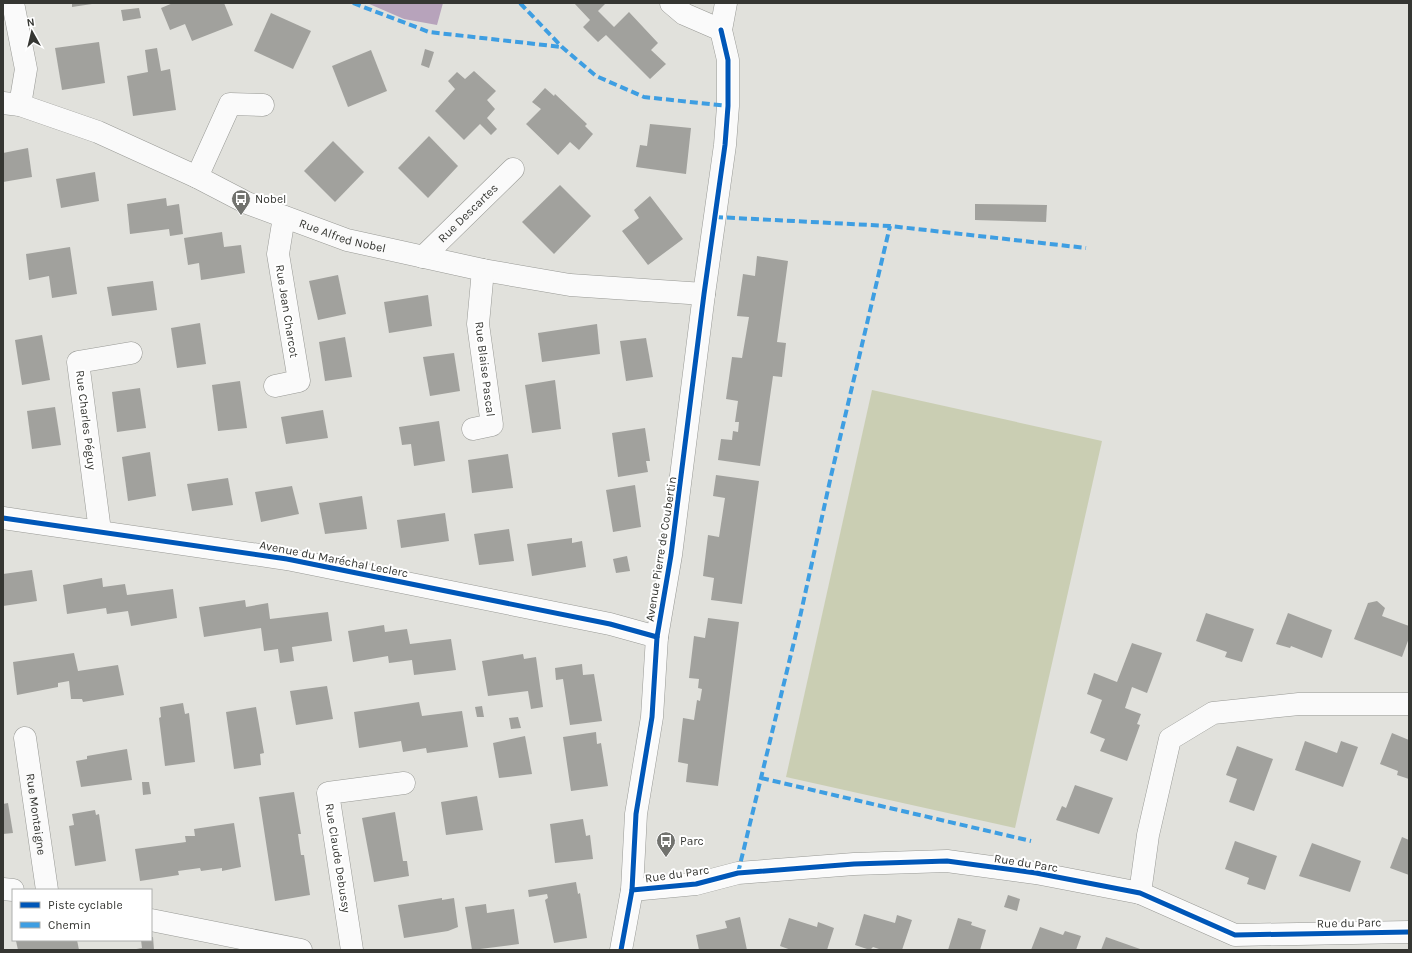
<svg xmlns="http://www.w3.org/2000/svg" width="1412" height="953" font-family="Karla,sans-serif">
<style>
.green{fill:#caceb3}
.water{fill:#b7a3bb}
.building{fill:#a1a19d}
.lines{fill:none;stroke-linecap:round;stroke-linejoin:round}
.minor-casing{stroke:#989995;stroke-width:23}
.minor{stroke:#fafafa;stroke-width:22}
.quiet{stroke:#3e9ee2;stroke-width:4;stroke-dasharray:8 4;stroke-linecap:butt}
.cycleway-casing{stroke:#fff;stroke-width:8}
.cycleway{stroke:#0057b8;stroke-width:5}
.labels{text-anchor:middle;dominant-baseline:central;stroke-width:4;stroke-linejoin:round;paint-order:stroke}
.poi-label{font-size:12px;fill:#353632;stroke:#fff;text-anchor:start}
.street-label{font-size:12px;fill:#353632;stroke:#fff}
</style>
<rect width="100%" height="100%" fill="#e1e1dc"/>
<polygon class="green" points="872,390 1102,441 1015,828 786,777"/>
<polygon class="water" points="367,3 443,3 437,25 404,19"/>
<g class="building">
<polygon points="72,3 92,3 92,4 72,7"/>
<polygon points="173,3 224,3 233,25 192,41 185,24 170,30 161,8"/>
<polygon points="574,3 606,3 598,11 614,27 629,12 658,43 651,50 666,64 650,79 606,35 598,42 583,27 590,20"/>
<polygon points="139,8 141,18 123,21 121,10"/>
<polygon points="271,13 311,31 293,69 254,51"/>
<polygon points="99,42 105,83 62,90 55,48"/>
<polygon points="157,48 161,71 170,69 176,110 133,116 127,76 148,72 145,50"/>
<polygon points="425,49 434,52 429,68 421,65"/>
<polygon points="371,50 387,91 348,107 332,66"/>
<polygon points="474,71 496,91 487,100 495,109 487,118 497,129 491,135 480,124 464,140 435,111 455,89 448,81 457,72 465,79"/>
<polygon points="545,88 554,96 555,94 587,124 585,126 593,134 579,150 570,142 558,155 526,124 541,109 532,102"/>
<polygon points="650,124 691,128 686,174 636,167 640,145 647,146"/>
<polygon points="429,136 458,166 428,198 398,168"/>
<polygon points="333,141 364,172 335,202 304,171"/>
<polygon points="28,148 32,177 3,182 3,153"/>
<polygon points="95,172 99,201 61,208 56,179"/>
<polygon points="560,185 591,216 554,254 522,222"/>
<polygon points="650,196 683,239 648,265 622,231 639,218 634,210"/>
<polygon points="166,198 167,206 179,204 183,234 170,236 169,229 130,234 127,204"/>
<polygon points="975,204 1047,205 1046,222 975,220"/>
<polygon points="222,232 224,247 241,245 245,273 201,280 199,263 188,265 184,238"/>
<polygon points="70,247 77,294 52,298 49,276 29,280 26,254"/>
<polygon points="757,256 788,261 777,342 786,343 782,377 773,376 760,466 718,460 721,439 732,440 733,431 738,432 739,422 735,422 738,401 726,399 732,357 742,358 749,317 737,316 743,274 755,276"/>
<polygon points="338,275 346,314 318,320 309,281"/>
<polygon points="153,281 157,310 112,316 107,287"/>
<polygon points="428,295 432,326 389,333 384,302"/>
<polygon points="200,323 206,364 177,368 171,328"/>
<polygon points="597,324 600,354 542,362 538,333"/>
<polygon points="42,335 50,380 22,385 15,340"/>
<polygon points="345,337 352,377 325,381 319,342"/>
<polygon points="646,338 653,377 626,381 620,341"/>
<polygon points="454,353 460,391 430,396 423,357"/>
<polygon points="555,380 561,429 532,433 525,385"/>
<polygon points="240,381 247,428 218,431 212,385"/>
<polygon points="140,388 146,428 117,432 112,392"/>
<polygon points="55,407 61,445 32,449 27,411"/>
<polygon points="323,410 328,438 286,444 281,417"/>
<polygon points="439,421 445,461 414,466 411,444 402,445 399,427"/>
<polygon points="645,428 650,461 646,461 648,472 618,477 612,433"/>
<polygon points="150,452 156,496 128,501 122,457"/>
<polygon points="508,454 513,488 472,493 468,460"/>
<polygon points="716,475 759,481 742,604 711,600 714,578 703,576 708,535 719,537 725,498 713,496"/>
<polygon points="228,478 233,505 192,511 187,484"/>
<polygon points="635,485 641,527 613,532 606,490"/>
<polygon points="292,486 299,514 261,522 255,492"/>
<polygon points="362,496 367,529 325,534 319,503"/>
<polygon points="445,513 449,541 401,548 397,520"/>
<polygon points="509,529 514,561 479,565 474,534"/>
<polygon points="572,538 572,543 582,541 586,567 532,576 527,544"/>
<polygon points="627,556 630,571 616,573 613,559"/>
<polygon points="32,570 37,601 3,606 3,574"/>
<polygon points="102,578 103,587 125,584 127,595 173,589 177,618 131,626 128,611 107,614 106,608 67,614 63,585"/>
<polygon points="245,600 246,607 268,603 270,619 328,612 332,641 292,647 294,661 280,663 278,649 264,651 261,628 204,637 199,607"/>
<polygon points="1377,601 1385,608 1382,616 1409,626 1409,638 1402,657 1354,639 1368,603"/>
<polygon points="1206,613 1254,629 1242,662 1225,657 1227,652 1196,641"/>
<polygon points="1288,613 1332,630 1322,658 1291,646 1290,648 1276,644"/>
<polygon points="708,618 739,622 718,786 686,782 688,764 678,762 683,718 694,720 697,700 700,701 702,689 698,688 699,679 689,678 694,636 705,638"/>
<polygon points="384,625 385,632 407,629 410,644 451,639 456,670 414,675 412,660 389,663 388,656 353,662 348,631"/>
<polygon points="1132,643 1162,653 1147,693 1132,687 1125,708 1141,714 1137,724 1140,725 1127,761 1100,751 1105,739 1090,733 1102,700 1087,694 1094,673 1117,682"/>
<polygon points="74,653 78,671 118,665 124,695 83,702 82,699 71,699 69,681 58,683 58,687 17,695 13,662"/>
<polygon points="523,654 524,659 536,657 543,707 531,709 528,691 488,696 482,661"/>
<polygon points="582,664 583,675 594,674 602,721 570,725 563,679 556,680 555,668"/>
<polygon points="327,686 333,719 296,725 290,691"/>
<polygon points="419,702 422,716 462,711 468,747 427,753 426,748 403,752 401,741 359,748 354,712"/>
<polygon points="183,703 185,714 189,713 195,762 165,766 159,718 161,717 160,707"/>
<polygon points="482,706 484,717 477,717 475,707"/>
<polygon points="256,707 264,753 260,754 261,765 234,769 226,712"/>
<polygon points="518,717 521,728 511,729 509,718"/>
<polygon points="596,732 597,744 601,743 608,786 571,791 563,737"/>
<polygon points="1392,733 1409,740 1409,779 1397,775 1398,771 1380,764"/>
<polygon points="525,736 532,774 499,778 493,743"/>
<polygon points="1305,741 1337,753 1341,741 1358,747 1343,787 1295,770"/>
<polygon points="1237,746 1273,759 1254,811 1229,802 1237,779 1226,775"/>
<polygon points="127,749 132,780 81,787 76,761 87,759 87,756"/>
<polygon points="142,782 149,782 151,794 143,795"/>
<polygon points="1075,785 1113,798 1099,834 1056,820 1062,806 1066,808"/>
<polygon points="294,792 301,834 298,834 301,855 304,855 310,895 275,901 259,797"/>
<polygon points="477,796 483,830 446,835 441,802"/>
<polygon points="8,803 13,833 3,834 3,804"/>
<polygon points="95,810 96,815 99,814 106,861 75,866 69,826 74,825 72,814"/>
<polygon points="395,812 403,861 407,861 409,876 374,882 362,818"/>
<polygon points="583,819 586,836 590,835 593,859 555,863 550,824"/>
<polygon points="234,823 241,867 222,871 222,868 201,871 200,868 178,871 179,875 140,881 135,849 186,842 185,836 195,836 194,829"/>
<polygon points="1402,837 1409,840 1409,875 1390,868"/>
<polygon points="1235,841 1277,856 1265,890 1247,884 1249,878 1225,869"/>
<polygon points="1312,843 1361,861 1350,892 1299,876"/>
<polygon points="576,882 578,894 580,893 587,938 554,943 545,900 548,898 547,894 529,897 528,890"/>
<polygon points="1008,895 1020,899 1017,911 1004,907"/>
<polygon points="442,898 442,900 454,898 458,927 448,931 404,938 398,905"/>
<polygon points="486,904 487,913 514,909 519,944 472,950 465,907"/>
<polygon points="864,914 895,923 897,915 912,920 902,950 882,950 873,947 870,950 855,945"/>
<polygon points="740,917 747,950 699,950 696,935 727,928 725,921"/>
<polygon points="789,918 817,927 818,922 834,928 827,950 791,950 780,946"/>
<polygon points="958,918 972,922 971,925 986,930 980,950 948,950"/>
<polygon points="1040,927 1063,935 1065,931 1081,936 1076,950 1031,950"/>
<polygon points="151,937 153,937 154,950 131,950 142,948 141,940 151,940"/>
<polygon points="1106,937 1143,950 1101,950"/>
<polygon points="22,940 77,940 79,950 18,950 16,941"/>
</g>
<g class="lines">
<defs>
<g id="minor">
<polyline points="13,3 26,69 20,105"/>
<polyline points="671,3 684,14 721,30"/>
<path id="s1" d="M3 103 20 105 98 132 197 177 247 203 347 240 483 270 570 285 704 294"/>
<polyline points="197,177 230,104 263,105"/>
<path id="s2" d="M423 257 513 169"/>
<polyline points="275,386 299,381 278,254 284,217"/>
<polyline points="473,429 492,425 478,324 483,270"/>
<polyline points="3,518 287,559 610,624 657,637"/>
<polyline points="100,531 78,362 131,353"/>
<path id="s3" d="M25 738 47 890"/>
<polyline points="3,889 13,890"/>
<polyline points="632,890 696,884 738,873 854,864 947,861 1036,873 1140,893 1235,935 1409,932"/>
<polyline points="1140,893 1148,835 1170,739 1213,713 1299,704 1409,704"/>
<polyline points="151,920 301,950"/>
<polyline points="352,950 328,793 404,783"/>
<polyline points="621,950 632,890 636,814 652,717 657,637 671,555 704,294 725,145 728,106 728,60 721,30 726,3"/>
</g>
</defs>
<use href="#minor" class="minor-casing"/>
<use href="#minor" class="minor"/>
<g class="quiet">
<polyline points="353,3 429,32 562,47"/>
<polyline points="520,3 562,47 596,76 644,97 728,106"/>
<polyline points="715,217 890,226 1086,248"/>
<polyline points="761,778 1031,841"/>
<polyline points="738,873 800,617 831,476 890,226"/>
</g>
<defs>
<g id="cycleway">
<polyline points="3,518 287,559 610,624 657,637"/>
<polyline points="632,890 696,884 738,873 854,864 947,861 1036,873 1140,893 1235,935 1409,932"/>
<polyline points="621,950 632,890 636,814 652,717 657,637 671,555 704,294 725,145 728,106 728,60 721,30"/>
</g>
</defs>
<use href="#cycleway" class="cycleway-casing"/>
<use href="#cycleway" class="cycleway"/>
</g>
<defs>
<symbol id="bus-pin" viewBox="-11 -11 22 30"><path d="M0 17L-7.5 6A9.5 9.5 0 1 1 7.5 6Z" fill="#71726e" stroke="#fff"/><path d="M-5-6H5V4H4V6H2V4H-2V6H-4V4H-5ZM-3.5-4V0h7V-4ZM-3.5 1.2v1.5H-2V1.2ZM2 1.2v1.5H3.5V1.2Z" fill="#fff"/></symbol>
</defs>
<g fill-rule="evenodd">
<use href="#bus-pin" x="230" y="188" width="22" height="30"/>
<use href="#bus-pin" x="655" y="830" width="22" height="30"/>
</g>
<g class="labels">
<g class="poi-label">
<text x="255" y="199">Nobel</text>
<text x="680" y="841">Parc</text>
</g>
<g class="street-label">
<text stroke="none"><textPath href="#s2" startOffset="63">Rue Descartes</textPath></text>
<text stroke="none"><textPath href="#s1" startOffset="366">Rue Alfred Nobel</textPath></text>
<text transform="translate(287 311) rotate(81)">Rue Jean Charcot</text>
<text transform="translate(485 369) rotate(83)">Rue Blaise Pascal</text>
<text transform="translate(86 420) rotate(83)">Rue Charles Péguy</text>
<text transform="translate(661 549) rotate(-81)">Avenue Pierre de Coubertin</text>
<text transform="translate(334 559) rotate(11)">Avenue du Maréchal Leclerc</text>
<text stroke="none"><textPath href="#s3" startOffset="77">Rue Montaigne</textPath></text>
<text transform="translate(338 858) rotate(81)">Rue Claude Debussy</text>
<text transform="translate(1026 863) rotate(9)">Rue du Parc</text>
<text transform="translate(677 874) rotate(-8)">Rue du Parc</text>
<text transform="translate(1349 923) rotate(-1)">Rue du Parc</text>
</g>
</g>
<rect width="1412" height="953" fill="none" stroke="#353632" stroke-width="8"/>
<rect x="12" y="889" width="140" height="52" fill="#ffffff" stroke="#aeafad"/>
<rect x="20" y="902" width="20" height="6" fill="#0057b8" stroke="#aeafad"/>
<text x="48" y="909" font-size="12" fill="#353632">Piste cyclable</text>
<rect x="20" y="922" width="20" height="6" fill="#3e9ee2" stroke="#aeafad"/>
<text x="48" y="929" font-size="12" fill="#353632">Chemin</text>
<g transform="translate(32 32) rotate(352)" stroke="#ffffff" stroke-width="3" paint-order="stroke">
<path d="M0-3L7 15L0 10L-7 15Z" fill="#353632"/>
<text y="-6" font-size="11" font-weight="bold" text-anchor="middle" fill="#353632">N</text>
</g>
</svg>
